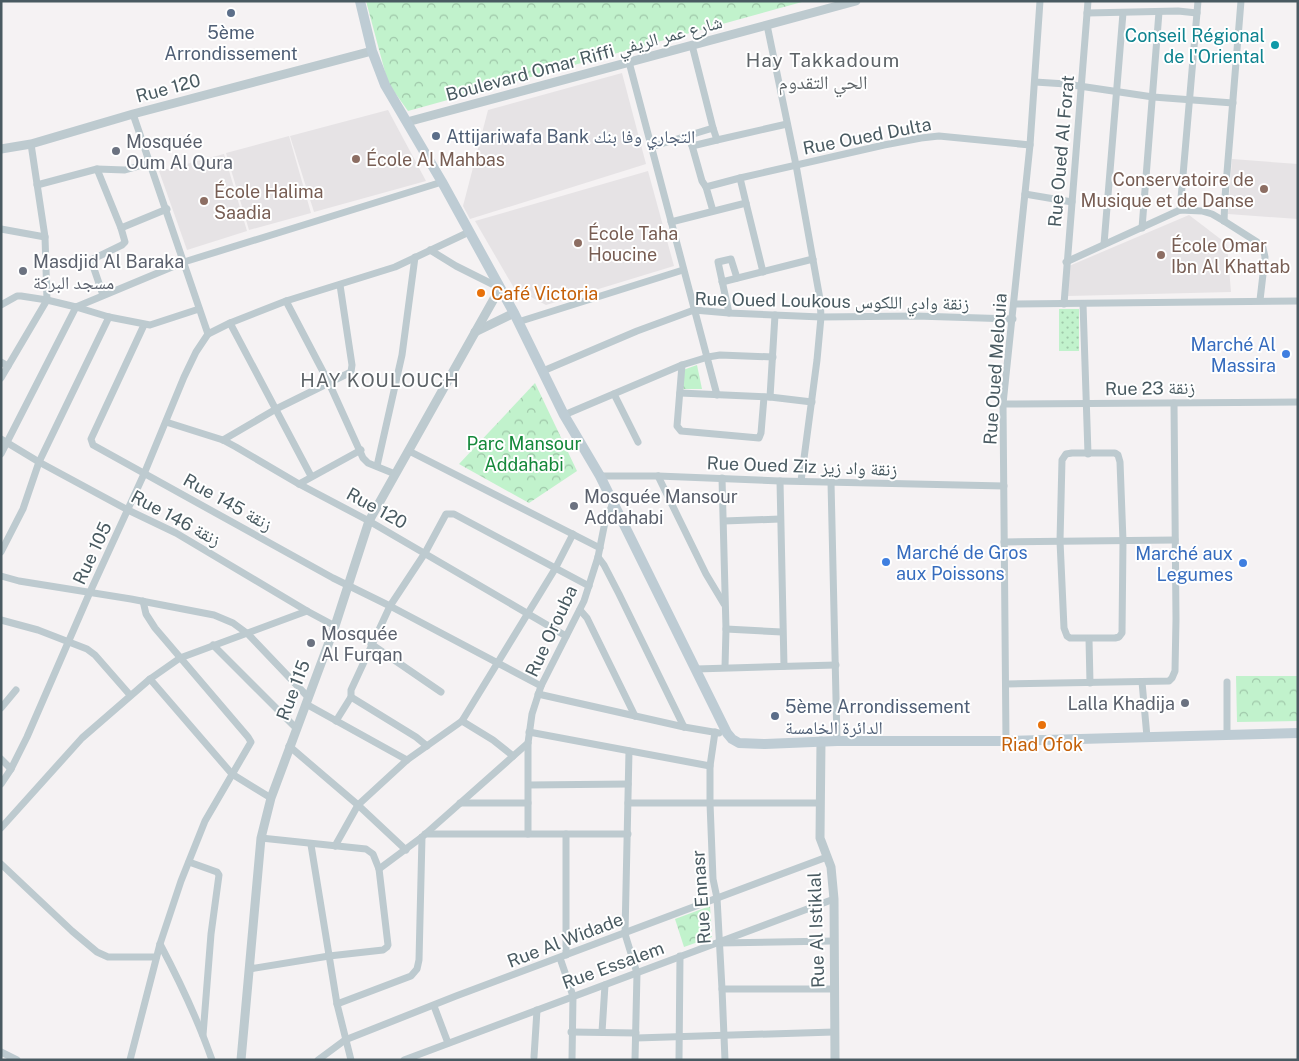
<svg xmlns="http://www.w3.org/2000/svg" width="1299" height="1061" font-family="'Public Sans','Noto Naskh Arabic',sans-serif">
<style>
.education{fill:#e6e3e5}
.park{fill:url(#park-crowns)}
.garden{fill:url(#garden-dots)}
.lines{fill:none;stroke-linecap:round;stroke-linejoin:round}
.minor{stroke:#bdcacf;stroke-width:7}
.tertiary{stroke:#bdcacf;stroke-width:9}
.secondary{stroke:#beccd4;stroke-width:10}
.service-dot{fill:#5c6f8a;stroke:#fff;stroke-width:2}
.culture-dot{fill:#0f9aa8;stroke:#fff;stroke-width:2}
.worship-dot{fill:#6b7280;stroke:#fff;stroke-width:2}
.education-dot{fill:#8d6e63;stroke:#fff;stroke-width:2}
.food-dot{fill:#e8710a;stroke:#fff;stroke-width:2}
.shop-dot{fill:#3f7fe0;stroke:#fff;stroke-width:2}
.labels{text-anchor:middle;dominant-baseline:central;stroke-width:4;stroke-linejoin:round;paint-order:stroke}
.service-label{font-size:18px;fill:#4e5e75;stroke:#fff;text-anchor:start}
.culture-label{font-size:18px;fill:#0d838f;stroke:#fff;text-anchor:end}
.street-label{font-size:18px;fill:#495a61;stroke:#fff}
.worship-label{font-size:18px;fill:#5b616d;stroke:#fff;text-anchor:start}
.education-label{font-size:18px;fill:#785e54;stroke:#fff;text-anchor:start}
.food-label{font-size:18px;fill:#c56008;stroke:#fff;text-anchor:start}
.shop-label{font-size:18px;fill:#366cbe;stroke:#fff;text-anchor:end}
.park-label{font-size:18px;fill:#14883a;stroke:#fff}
.neighbourhood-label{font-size:19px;letter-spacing:1px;fill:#5e6468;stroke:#fff}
</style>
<defs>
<pattern id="park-crowns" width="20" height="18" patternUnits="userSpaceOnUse" patternTransform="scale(1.25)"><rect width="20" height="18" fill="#c1f2cc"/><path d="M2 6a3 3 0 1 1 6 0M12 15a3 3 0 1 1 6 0" fill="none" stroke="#9fc7a9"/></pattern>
<pattern id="garden-dots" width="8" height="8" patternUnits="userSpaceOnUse" patternTransform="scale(1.25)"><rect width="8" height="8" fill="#c1f2cc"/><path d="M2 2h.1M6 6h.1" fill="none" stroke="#9fc7a9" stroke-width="1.8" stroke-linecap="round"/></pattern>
</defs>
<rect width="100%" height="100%" fill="#f5f2f3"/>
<g class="education">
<polygon points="622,73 646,164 470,219 463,206 488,110"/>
<polygon points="388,110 426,181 314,212 290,136"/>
<polygon points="289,136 311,213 249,230 226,153"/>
<polygon points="224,154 247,231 187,250 159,171"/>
<polygon points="1232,159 1298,164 1298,219 1228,214"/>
<polygon points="648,171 674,266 546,305 514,288 475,221"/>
<polygon points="1189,215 1227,244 1231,292 1068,296 1069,266"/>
</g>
<g class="park">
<polygon points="366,1 802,1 802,2 408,111 388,83"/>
<polygon points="697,365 702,389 681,389 683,370"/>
<polygon points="535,383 577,471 529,503 459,464"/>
<polygon points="1298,676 1298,721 1237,722 1236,676"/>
<polygon points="710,906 712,937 684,947 675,919"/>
</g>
<rect class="garden" x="1059" y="309" width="20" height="42"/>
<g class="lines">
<g class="minor">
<polyline points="1087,13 1178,11 1197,13"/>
<polyline points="767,25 796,165 820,299 821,317 817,360 801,481"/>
<polyline points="692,45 713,128"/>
<polyline points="629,62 717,395"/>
<polyline points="1035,82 1066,84 1153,97 1233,103"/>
<polyline points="133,114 208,334"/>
<polyline points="689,135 702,181 706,187"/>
<polyline points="692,146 717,140"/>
<polyline points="651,147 713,128 717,140 787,124"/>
<polyline points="97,169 121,228 125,242 122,245 91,260 103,295"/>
<polyline points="740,178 884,145 921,138 939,136 1030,145"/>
<polyline points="37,185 97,169 125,170 150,163"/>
<polyline points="1025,194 1072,202"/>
<polyline points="746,203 763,272"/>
<polyline points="1180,210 1198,1"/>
<polyline points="1224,221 1225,197 1241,1"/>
<polyline points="671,222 746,203 740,178 706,187 713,211"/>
<polyline points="121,228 167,209"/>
<polyline points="1142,228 1159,12"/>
<polyline points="1,229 45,237"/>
<polyline points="1104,244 1123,13"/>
<polyline points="430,250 456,266 500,288"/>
<polyline points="1066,262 1180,210 1202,211 1212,214 1224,221 1257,242 1263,248 1265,257 1260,300"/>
<polyline points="722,282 813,259"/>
<polyline points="286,301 329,383 363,458 368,463 395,474"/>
<polyline points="1014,304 1298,301"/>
<polyline points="1064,304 1088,1"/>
<polyline points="1083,304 1088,454"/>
<polyline points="1,305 17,296 21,296 47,300 76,307 184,262 442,182"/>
<polyline points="729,313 718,262 731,259 737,278"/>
<polyline points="518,322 683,270"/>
<polyline points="230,323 311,476"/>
<polyline points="144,325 91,439 93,445 333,578 390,606 541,686"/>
<polyline points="1,362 8,366"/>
<polyline points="682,365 677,426 681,431 759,438 761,433 764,397"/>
<polyline points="543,371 637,331 694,310 729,313 821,317 916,316 1013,319"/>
<polyline points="1,378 47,300 45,237 31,144"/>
<polyline points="680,393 770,397 812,402"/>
<polyline points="614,394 638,442"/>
<polyline points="770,397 775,315"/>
<polyline points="1003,404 1298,402"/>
<polyline points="564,415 682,365 708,357 720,355 773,357"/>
<polyline points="166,422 223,440 236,447 299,484 369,521 566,636"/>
<polyline points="1,439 39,462 128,510 176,533 307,611 335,626"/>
<polyline points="223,440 276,409 351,372 352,365 340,285"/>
<polyline points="409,451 600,548"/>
<polygon points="1115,453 1118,455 1120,462 1123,541 1122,633 1119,637 1115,638 1070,638 1067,636 1064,628 1060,541 1062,460 1066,454 1072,453"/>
<polyline points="1,454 76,307 109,317 150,325 199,309"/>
<polyline points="377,466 402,355 415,257"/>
<polyline points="600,476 658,476 780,481 1004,486"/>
<polyline points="658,476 706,574 724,604"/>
<polyline points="722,478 726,629 725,667"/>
<polyline points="780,481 784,666"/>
<polyline points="831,482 837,741"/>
<polyline points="299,484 361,450"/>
<polyline points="724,521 780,519"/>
<polyline points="1004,542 1175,540"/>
<polyline points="1,552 23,509 39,462 109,317"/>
<polyline points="598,557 604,565 619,594 684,727"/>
<polyline points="1,576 19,581 131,599 214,615 233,623 248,634 308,697"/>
<polyline points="580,610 587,618 635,716"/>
<polyline points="1,620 38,630 87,649 95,655 130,695"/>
<polyline points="726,629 782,632"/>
<polyline points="1089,639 1090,683"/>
<polyline points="371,644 441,692"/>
<polyline points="213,645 296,728"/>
<polyline points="696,669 836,665"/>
<polyline points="150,679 232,774 271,798"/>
<polyline points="1142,682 1147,737"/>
<polyline points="1227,682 1227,735"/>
<polyline points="1006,684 1169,681 1172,678 1175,671 1176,619 1174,403"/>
<polyline points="538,694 684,727 719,733"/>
<polyline points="351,697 416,737 427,746"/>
<polyline points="306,704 407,760"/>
<polyline points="1,708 16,690"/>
<polyline points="336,721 351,697 351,690 390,606 425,553 446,514 454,514 589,586"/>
<polyline points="462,721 493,740 513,756"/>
<polyline points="529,732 710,766"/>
<polyline points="715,732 710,766 710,803 713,879 717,898 722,989 725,1060"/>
<polyline points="1006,741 1003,404 1030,145 1040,1"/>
<polyline points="289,746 358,805 406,850"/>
<polyline points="629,751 625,934 637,973 635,1060"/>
<polyline points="1,759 11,769"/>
<polyline points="1,784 11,769 27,737 90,592 144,474 184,377 196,352 208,334 230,323 286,301 395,267 469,232"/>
<polyline points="529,785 628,784"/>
<polyline points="460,803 528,803"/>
<polyline points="628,803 820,803"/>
<polyline points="1,828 82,738 150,679 180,658 307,611"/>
<polyline points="425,834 628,834"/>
<polyline points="528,834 528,743 532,714 541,686 584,601 598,557 605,522 613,503"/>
<polyline points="311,845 337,1004 351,1060"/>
<polyline points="335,846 358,805 407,760 462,721 555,569 573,534"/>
<polyline points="189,862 217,872 219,875 211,934 203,1035"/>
<polyline points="1,864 72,931 97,952 108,957 156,957"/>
<polyline points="379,869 422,837 528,743"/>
<polyline points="719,943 833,941"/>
<path d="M160 944C180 982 198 1020 212 1060"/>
<polyline points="566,955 566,834"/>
<polyline points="560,958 573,996 572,1060"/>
<polyline points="249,969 329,956 383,950 387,947 388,945 379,869 373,854 366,849 261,838"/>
<polyline points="722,989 834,989"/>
<polyline points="337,1004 411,976 417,969 419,960 422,837"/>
<polyline points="434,1006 448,1043"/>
<polyline points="571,1032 636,1033"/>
<polyline points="602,1032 605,985"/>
<polyline points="636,1038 834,1032"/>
<polyline points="1,1052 17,1060"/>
<polyline points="534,1057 537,1010"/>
<polyline points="130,1060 160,944 181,881 205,821 251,742 248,737 155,628 146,614 143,601"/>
<polyline points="318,1060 345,1040 456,996 827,857"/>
<polyline points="404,1060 834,899"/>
<polyline points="679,1060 680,956"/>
</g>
<g class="tertiary">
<polyline points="407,122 856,1"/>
<polyline points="1,149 31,144 133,114 372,51"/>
<polyline points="475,332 514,313"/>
<polyline points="821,741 820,838 831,867 834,899 835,1060"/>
<polyline points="241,1060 261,838 271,798 335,626 369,521 500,288"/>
</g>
<polyline class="secondary" points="360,1 372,51 385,85 442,182 514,313 564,415 600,476 727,733 732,739 739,743 765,744 837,741 1006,741 1298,733"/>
</g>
<g class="service-dot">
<circle cx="231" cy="13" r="5"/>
<circle cx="436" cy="136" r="5"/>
<circle cx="775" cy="716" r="5"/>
</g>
<circle class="culture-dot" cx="1275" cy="45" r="5"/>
<g class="worship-dot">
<circle cx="116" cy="151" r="5"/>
<circle cx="23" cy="271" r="5"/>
<circle cx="574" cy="506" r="5"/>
<circle cx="311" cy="643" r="5"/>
<circle cx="1185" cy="703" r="5"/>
</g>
<g class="education-dot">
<circle cx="356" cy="159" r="5"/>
<circle cx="1264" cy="189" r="5"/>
<circle cx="204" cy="201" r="5"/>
<circle cx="578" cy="243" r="5"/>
<circle cx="1161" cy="255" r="5"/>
</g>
<g class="food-dot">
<circle cx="481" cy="293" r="5"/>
<circle cx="1042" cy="725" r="5"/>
</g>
<g class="shop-dot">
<circle cx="1286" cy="354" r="5"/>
<circle cx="886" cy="562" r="5"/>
<circle cx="1243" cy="563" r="5"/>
</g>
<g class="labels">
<g class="service-label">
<text x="231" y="32" text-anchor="middle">5ème<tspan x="231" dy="21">Arrondissement</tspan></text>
<text x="446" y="136">Attijariwafa Bank التجاري وفا بنك</text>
<text x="785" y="706">5ème Arrondissement<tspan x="785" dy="21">الدائرة الخامسة</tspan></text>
</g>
<g class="culture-label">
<text x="1265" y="35">Conseil Régional<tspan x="1265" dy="21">de l'Oriental</tspan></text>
</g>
<g class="street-label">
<text transform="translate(584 58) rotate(-15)">Boulevard Omar Riffi شارع عمر الريفي</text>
<text transform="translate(168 88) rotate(-15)">Rue 120</text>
<text transform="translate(867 136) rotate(-11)">Rue Oued Dulta</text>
<text transform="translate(1061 151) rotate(-85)">Rue Oued Al Forat</text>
<text transform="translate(832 301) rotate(1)">Rue Oued Loukous زنقة وادي اللكوس</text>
<text transform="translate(995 369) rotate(-86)">Rue Oued Melouia</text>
<text transform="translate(1150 388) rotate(-1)">Rue 23 زنقة</text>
<text transform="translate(802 466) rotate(2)">Rue Oued Ziz زنقة واد زيز</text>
<text transform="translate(228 502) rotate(29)">Rue 145 زنقة</text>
<text transform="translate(377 508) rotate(29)">Rue 120</text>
<text transform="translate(176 518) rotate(28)">Rue 146 زنقة</text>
<text transform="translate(92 553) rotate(-65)">Rue 105</text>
<text transform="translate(551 631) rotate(-65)">Rue Orouba</text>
<text transform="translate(293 690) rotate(-69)">Rue 115</text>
<text transform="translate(701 897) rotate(-94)">Rue Ennasr</text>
<text transform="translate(816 930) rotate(-92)">Rue Al Istiklal</text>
<text transform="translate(565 940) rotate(-21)">Rue Al Widade</text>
<text transform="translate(613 965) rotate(-20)">Rue Essalem</text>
</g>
<g class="worship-label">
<text x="126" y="141">Mosquée<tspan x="126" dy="21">Oum Al Qura</tspan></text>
<text x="33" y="261">Masdjid Al Baraka<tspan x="33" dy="21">مسجد البركة</tspan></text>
<text x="584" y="496">Mosquée Mansour<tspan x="584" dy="21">Addahabi</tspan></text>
<text x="321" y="633">Mosquée<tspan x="321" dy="21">Al Furqan</tspan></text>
<text x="1175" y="703" text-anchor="end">Lalla Khadija</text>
</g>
<g class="education-label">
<text x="366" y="159">École Al Mahbas</text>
<text x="1254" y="179" text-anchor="end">Conservatoire de<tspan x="1254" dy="21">Musique et de Danse</tspan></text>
<text x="214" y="191">École Halima<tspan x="214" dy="21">Saadia</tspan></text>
<text x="588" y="233">École Taha<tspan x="588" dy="21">Houcine</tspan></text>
<text x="1171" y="245">École Omar<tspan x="1171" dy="21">Ibn Al Khattab</tspan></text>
</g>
<g class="food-label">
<text x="491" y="293">Café Victoria</text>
<text x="1042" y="744" text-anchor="middle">Riad Ofok</text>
</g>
<g class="shop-label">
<text x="1276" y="344">Marché Al<tspan x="1276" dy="21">Massira</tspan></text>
<text x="896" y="552" text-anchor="start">Marché de Gros<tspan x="896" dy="21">aux Poissons</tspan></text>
<text x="1233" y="553">Marché aux<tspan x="1233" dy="21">Legumes</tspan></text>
</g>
<g class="park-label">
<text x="524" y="443">Parc Mansour<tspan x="524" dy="21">Addahabi</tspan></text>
</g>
<g class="neighbourhood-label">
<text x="823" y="60">Hay Takkadoum<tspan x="823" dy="22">الحي التقدوم</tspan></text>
<text x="380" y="380">HAY KOULOUCH</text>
</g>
</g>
<rect width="1299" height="1061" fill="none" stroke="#495a61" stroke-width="5"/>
</svg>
